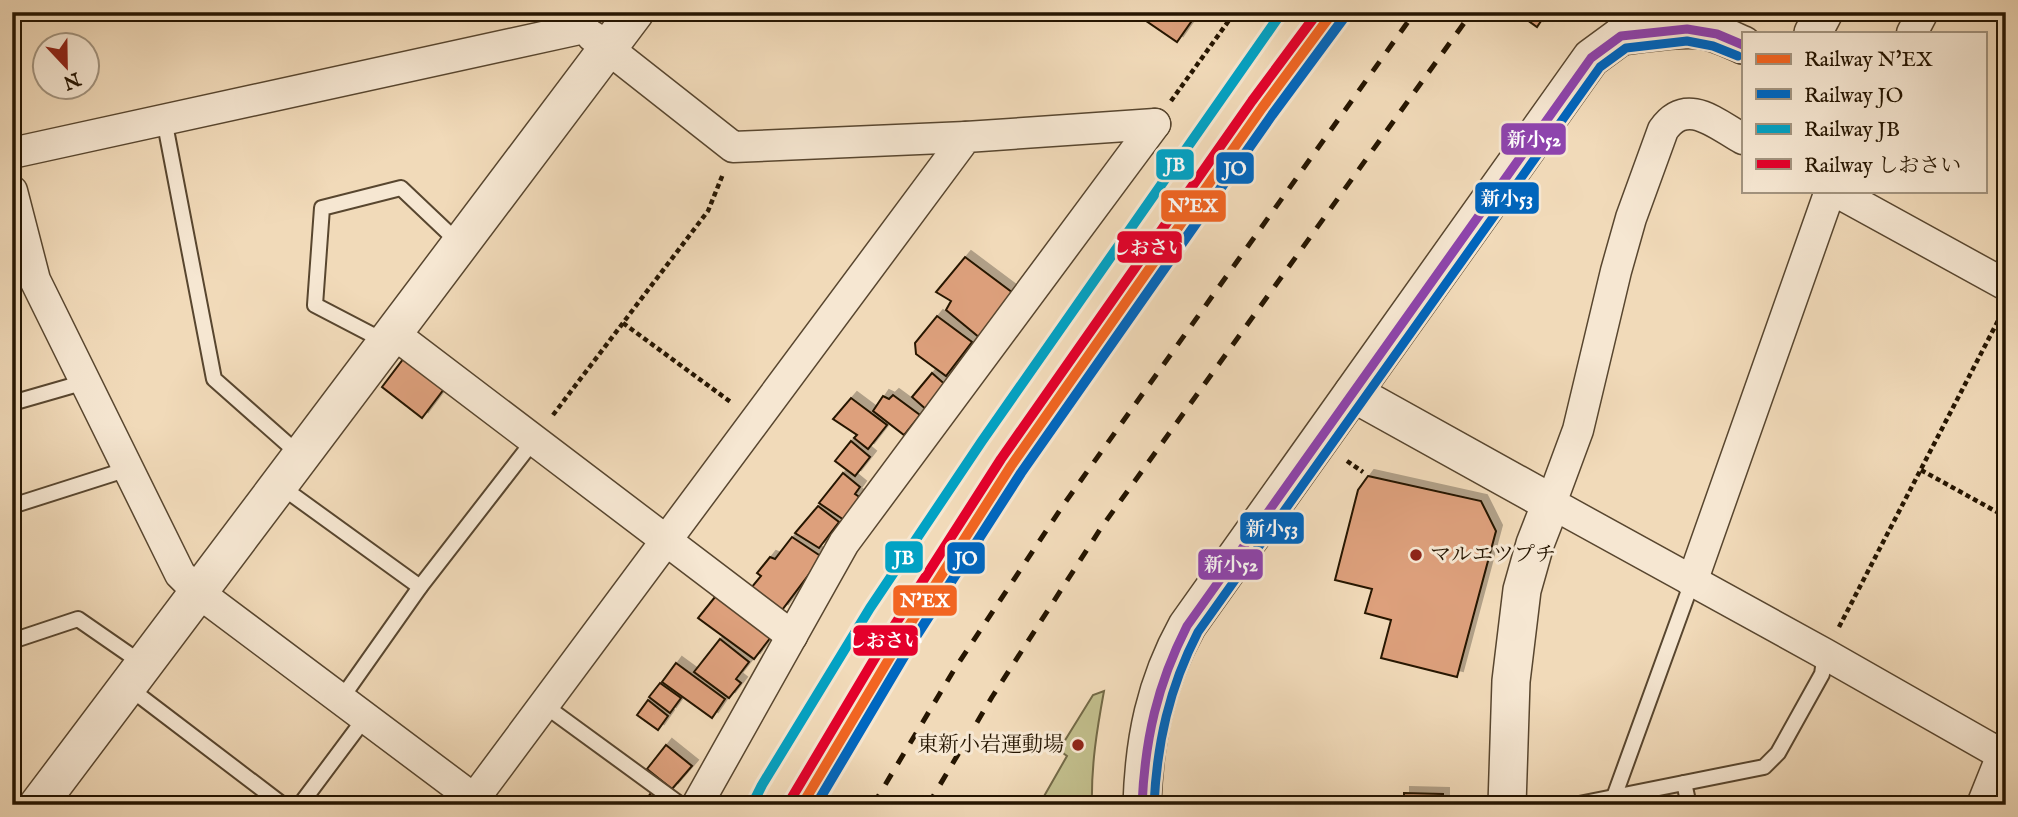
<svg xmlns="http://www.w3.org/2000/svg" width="2018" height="817" font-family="'IM FELL English','Noto Serif JP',serif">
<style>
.green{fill:#c1bd8b;stroke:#736946;stroke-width:2}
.building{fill:#dda07b;stroke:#251501;stroke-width:2;filter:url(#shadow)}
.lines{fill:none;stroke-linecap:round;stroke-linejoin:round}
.service-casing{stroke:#58462f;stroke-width:18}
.minor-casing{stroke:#58462f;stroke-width:33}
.tertiary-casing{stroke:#58462f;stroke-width:40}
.path{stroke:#251501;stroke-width:4.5;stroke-dasharray:5 3.5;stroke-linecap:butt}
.service{stroke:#f6e7d2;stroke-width:14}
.minor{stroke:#f6e7d2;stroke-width:30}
.tertiary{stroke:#f6e7d2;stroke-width:37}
.rail{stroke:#251501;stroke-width:5;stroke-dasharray:12 12;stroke-linecap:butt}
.bus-1-casing{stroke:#f6e7d2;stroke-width:14}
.bus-2-casing{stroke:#f6e7d2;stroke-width:14}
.bus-1{stroke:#8e44ad;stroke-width:9}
.bus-2{stroke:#0065bd;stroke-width:9}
.rail-1-casing{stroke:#f6e7d2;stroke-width:16}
.rail-2-casing{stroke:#f6e7d2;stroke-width:16}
.rail-3-casing{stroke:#f6e7d2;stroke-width:16}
.rail-4-casing{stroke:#f6e7d2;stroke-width:16}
.rail-1{stroke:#f26522;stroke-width:10}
.rail-2{stroke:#0067c0;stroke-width:10}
.rail-3{stroke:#02a2c4;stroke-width:10}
.rail-4{stroke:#e4002b;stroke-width:10}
.poi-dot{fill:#8f2418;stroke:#f6e7d2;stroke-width:2.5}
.labels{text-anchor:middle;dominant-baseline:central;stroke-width:6;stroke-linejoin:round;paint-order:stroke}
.poi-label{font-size:21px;fill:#251501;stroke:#f6e7d2;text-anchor:start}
.line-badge{stroke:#f6e7d2;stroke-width:2.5}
.badge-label{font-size:19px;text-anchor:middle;font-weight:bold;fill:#fff}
</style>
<defs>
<filter id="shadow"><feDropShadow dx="6" dy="-6" stdDeviation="0" flood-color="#0004"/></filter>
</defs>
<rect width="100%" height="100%" fill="#f1dab9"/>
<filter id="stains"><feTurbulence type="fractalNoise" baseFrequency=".00286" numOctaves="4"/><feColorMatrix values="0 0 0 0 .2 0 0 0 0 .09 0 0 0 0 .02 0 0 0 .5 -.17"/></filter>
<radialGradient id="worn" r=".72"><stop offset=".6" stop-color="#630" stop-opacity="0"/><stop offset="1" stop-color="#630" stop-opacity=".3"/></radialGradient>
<path class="green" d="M1104 691C1097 729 1091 766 1092 805H1039L1067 756 1059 750 1093 695Z"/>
<g class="building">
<polygon points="1133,12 1198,12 1177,42"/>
<polygon points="1516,12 1547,12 1537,27"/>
<polygon points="965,257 1013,293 980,338 946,310 951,301 936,292"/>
<polygon points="937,316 972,342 946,376 916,354 915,343"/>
<polygon points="404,358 444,389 422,418 382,387"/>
<polygon points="932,373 948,387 928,411 912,397"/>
<polygon points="893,395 920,415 904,435 873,411 883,396 889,399"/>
<polygon points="851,398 887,425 868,449 854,438 857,435 833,419"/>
<polygon points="851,441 870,457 855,476 835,461"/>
<polygon points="843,473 860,487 855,494 861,498 844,520 819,503"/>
<polygon points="1368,476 1481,501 1496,531 1457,677 1381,658 1391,620 1365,613 1372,589 1335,580 1358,490"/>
<polygon points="818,506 839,522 819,548 795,533"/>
<polygon points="792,537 822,557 782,610 751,588 761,576 757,573 770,557 775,559"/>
<polygon points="719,592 771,637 754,659 698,618"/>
<polygon points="720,639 749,662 736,679 741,683 729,698 694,672"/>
<polygon points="676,663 725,699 712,718 662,682"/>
<polygon points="660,683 681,698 670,713 649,697"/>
<polygon points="648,700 668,716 658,730 637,715"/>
<polygon points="666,745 692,766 672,789 647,769"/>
<polygon points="654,789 673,805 642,805"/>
<polygon points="1404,793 1443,794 1443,805 1404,805"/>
</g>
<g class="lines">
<defs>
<g id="service">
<polyline points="164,119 214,379 300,455"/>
<polyline points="386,342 315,305 322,208 401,188 459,243"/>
<polyline points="12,403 85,382"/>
<polyline points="279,485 420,587"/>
<polyline points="12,506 128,469"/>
<polyline points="12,641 78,619 143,664"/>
<polyline points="128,687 283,805"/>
<polyline points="341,699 420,587 534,440"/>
<polyline points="544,705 681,805"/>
<polyline points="1684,783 1689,805"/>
<polyline points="1614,797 1692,582"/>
<polyline points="300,805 365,718"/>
<polyline points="1574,805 1764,767 1778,753 1822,674 1825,654"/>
</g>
<g id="minor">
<polyline points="1912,33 1923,12"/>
<polyline points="592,36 733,147 966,137"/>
<path d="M1743 139C1716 124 1687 96 1663 130L1631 218 1616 271 1578 430 1551 503 1825 654 2006 757"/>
<polyline points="12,153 584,28"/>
<polyline points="12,191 35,280 180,574 199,593 474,799 966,137 1155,124"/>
<polyline points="1835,191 2006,285"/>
<polyline points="393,333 792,636"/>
<polyline points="1692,582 1830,191"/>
<polyline points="697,805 844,543 1155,124"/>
<polyline points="1982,805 2006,745"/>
</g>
<g id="tertiary">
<polyline points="1813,33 1824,12"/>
<path d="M1621 36C1646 34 1675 27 1700 30 1716 32 1729 39 1743 45"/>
<polyline points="1353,393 1551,503 1535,544 1522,590 1511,681 1507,805"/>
<polyline points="38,805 635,12"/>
<path d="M1142 805C1144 739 1155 684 1187 626L1591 58 1621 36 1640 12"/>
</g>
</defs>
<use href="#service" class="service-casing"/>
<use href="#minor" class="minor-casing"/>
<use href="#tertiary" class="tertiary-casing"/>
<g class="path">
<polyline points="1171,101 1235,12"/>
<polyline points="623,323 732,403"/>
<polyline points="553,415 708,211 723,174"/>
<polyline points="1347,461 1363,472"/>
<polyline points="1921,470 2006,517"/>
<polyline points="1839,627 2001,315"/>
</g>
<use href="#service" class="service"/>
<use href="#minor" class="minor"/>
<use href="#tertiary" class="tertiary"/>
<g class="rail">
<polyline points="873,805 954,670 1064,504 1415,12"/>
<polyline points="928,805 992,697 1101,528 1472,12"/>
</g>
<defs>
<path id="bus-1" d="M1142 805C1145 739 1157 685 1187 626L1591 58 1621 36 1687 29 1717 34 1743 45"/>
<path id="bus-2" d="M1154 805C1157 743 1169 688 1198 632L1600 67 1626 48 1687 41 1713 46 1738 56"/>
</defs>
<use href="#bus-1" class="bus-1-casing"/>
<use href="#bus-2" class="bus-2-casing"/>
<use href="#bus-1" class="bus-1"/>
<use href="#bus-2" class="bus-2"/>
<defs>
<polyline id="rail-1" points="802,805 905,632 1011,466 1262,108 1333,12"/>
<polyline id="rail-2" points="816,805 915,638 1021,473 1272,115 1343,19"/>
<polyline id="rail-3" points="752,805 762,785 870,608 982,441 1282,12"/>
<polyline id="rail-4" points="791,799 894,626 1001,459 1252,101 1318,12"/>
</defs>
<use href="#rail-1" class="rail-1-casing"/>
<use href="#rail-2" class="rail-2-casing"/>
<use href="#rail-3" class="rail-3-casing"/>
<use href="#rail-4" class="rail-4-casing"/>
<use href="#rail-1" class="rail-1"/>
<use href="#rail-2" class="rail-2"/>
<use href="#rail-3" class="rail-3"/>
<use href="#rail-4" class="rail-4"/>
</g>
<g class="poi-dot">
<circle cx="1416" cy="555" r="7"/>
<circle cx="1078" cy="745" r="7"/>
</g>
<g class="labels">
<g class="poi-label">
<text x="1430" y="555">マルエツプチ</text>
<text x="1064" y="745" text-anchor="end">東新小岩運動場</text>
</g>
</g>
<g class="line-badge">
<rect x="1500" y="122" width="67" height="34" rx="7" fill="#8e44ad"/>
<rect x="1155" y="148" width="40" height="33" rx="7" fill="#02a2c4"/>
<rect x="1215" y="151" width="40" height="34" rx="7" fill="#0067c0"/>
<rect x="1474" y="181" width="66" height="34" rx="7" fill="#0065bd"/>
<rect x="1160" y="189" width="67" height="34" rx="7" fill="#f26522"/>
<rect x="1116" y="230" width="67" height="34" rx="7" fill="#e4002b"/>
<rect x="1239" y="511" width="66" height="34" rx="7" fill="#0065bd"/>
<rect x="884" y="540" width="40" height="34" rx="7" fill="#02a2c4"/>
<rect x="946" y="541" width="40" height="34" rx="7" fill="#0067c0"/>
<rect x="1197" y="548" width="67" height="33" rx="7" fill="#8e44ad"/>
<rect x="892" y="584" width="66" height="33" rx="7" fill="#f26522"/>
<rect x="852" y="624" width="67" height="33" rx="7" fill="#e4002b"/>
</g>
<g class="badge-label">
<text x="1534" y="146">新小52</text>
<text x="1175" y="171">JB</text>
<text x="1235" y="175">JO</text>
<text x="1507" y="205">新小53</text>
<text x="1193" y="212">N'EX</text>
<text x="1149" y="254">しおさい</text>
<text x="1272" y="535">新小53</text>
<text x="904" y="564">JB</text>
<text x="966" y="565">JO</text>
<text x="1231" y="571">新小52</text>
<text x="925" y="607">N'EX</text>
<text x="885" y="647">しおさい</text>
</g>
<rect width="2018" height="817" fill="none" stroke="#f1dab9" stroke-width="42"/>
<rect x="14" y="14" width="1990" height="789" fill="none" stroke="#251501" stroke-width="3.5"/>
<rect x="21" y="21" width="1976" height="775" fill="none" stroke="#251501" stroke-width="2"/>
<rect x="1742" y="32" width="245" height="161" fill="#f6e7d2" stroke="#a2937e" stroke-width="2"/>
<rect x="1756" y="54" width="35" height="10" fill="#f26522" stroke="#a2937e" stroke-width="2"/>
<text x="1804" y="66" font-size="21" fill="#251501">Railway N'EX</text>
<rect x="1756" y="89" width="35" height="10" fill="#0067c0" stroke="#a2937e" stroke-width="2"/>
<text x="1804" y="102" font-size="21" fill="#251501">Railway JO</text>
<rect x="1756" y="124" width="35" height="10" fill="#02a2c4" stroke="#a2937e" stroke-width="2"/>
<text x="1804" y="136" font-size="21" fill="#251501">Railway JB</text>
<rect x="1756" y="159" width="35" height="10" fill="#e4002b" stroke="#a2937e" stroke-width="2"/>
<text x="1804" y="172" font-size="21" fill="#251501">Railway しおさい</text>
<g transform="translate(66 66) rotate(158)"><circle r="33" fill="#f6e7d2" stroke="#a2937e" stroke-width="2"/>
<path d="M0-5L12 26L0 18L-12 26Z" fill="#8f2418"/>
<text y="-10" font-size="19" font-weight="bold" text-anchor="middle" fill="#251501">N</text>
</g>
<rect width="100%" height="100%" filter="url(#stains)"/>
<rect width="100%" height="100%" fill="url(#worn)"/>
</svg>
